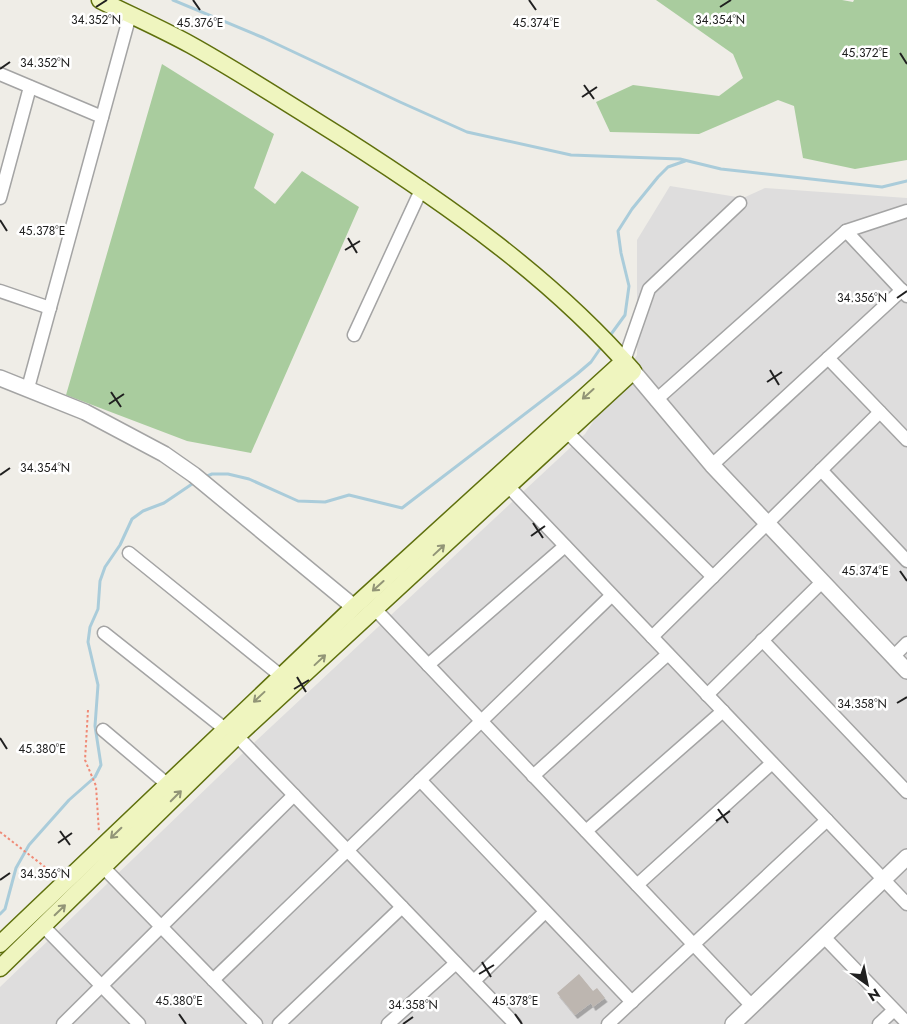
<svg xmlns="http://www.w3.org/2000/svg" width="907" height="1024" font-family="Jost,sans-serif">
<style>
.residential{fill:#dedddd}
.forest{fill:#a9cc9e}
.lines{fill:none;stroke-linecap:round;stroke-linejoin:round}
.stream{stroke:#aaccda;stroke-width:3}
.building{fill:#bdb6b0;filter:url(#shadow)}
.minor-casing{stroke:#a4a4a4;stroke-width:15}
.tertiary-casing{stroke:#a4a4a4;stroke-width:18}
.secondary-casing{stroke:#5f700d;stroke-width:19}
.path{stroke:#f08b77;stroke-width:2;stroke-dasharray:2.5 2.5;stroke-linecap:butt}
.minor{stroke:#fff;stroke-width:12}
.tertiary{stroke:#fff;stroke-width:15}
.secondary{stroke:#eff5bf;stroke-width:16}
.oneway{stroke:#929577}
.ticks{fill:none;stroke:#202020;stroke-width:2}
.ticks-label{font-size:12px;text-anchor:middle;fill:#202020;stroke:#fff;stroke-width:5;stroke-linejoin:round;paint-order:stroke}
</style>
<defs>
<filter id="shadow"><feDropShadow dx="2.5" dy="4" stdDeviation="0" flood-color="#0004"/></filter>
</defs>
<rect width="100%" height="100%" fill="#efede7"/>
<polygon class="residential" points="670,186 743,198 765,188 907,198 907,1024 0,1024 0,987 242,754 585,434 637,355 637,240"/>
<g class="forest">
<polygon points="656,0 842,0 853,2 854,0 907,0 907,160 855,169 803,158 794,106 778,100 699,134 610,132 596,102 633,85 719,96 743,78 733,54"/>
<polygon points="162,64 274,134 254,188 275,204 302,171 359,207 251,453 187,441 66,395"/>
</g>
<g class="lines">
<g class="stream">
<polyline points="173,0 264,38 400,102 467,132 571,155 680,159 721,169 882,187 907,181"/>
<polyline points="609,337 625,315 629,286 621,253 618,231 632,209 658,177 668,167 685,161"/>
<polyline points="205,477 212,474 228,474 249,479 298,501 325,502 349,495 402,508 577,374 591,362 602,346"/>
<polyline points="0,914 5,909 16,868 29,845 69,800 95,777 101,765 95,726 98,685 88,642 90,627 98,609 100,581 105,567 120,545 132,519 143,511 164,503 195,482"/>
</g>
</g>
<polygon class="building" points="579,974 593,991 597,988 605,998 593,1007 591,1003 575,1015 557,993"/>
<g class="lines">
<defs>
<g id="minor">
<polyline points="0,74 102,117"/>
<polyline points="0,198 30,87"/>
<polyline points="846,231 907,296"/>
<polyline points="0,291 50,308"/>
<polyline points="354,335 422,188"/>
<polyline points="828,358 907,440"/>
<polyline points="624,361 649,289 740,203"/>
<polyline points="28,388 130,15"/>
<polyline points="656,400 846,231 907,211"/>
<polyline points="567,432 713,577"/>
<polyline points="712,465 902,290"/>
<polyline points="821,470 907,561"/>
<polyline points="508,486 907,904"/>
<polyline points="129,553 281,676"/>
<polyline points="375,609 752,1006"/>
<polyline points="104,633 225,729"/>
<polyline points="652,637 880,412"/>
<polyline points="762,640 907,792"/>
<polyline points="893,657 907,643"/>
<polyline points="428,665 565,546"/>
<polyline points="707,695 822,582"/>
<polyline points="103,730 167,784"/>
<polyline points="237,736 515,1024"/>
<polyline points="533,776 668,654"/>
<polyline points="420,780 632,1002"/>
<polyline points="586,831 723,711"/>
<polyline points="104,868 256,1024"/>
<polyline points="637,885 772,763"/>
<polyline points="43,926 139,1024"/>
<polyline points="824,937 907,1023"/>
<polyline points="213,980 611,596"/>
<polyline points="474,981 545,912"/>
<polyline points="63,1024 294,795"/>
<polyline points="279,1024 402,907"/>
<polyline points="388,1024 456,963"/>
<polyline points="608,1024 827,820"/>
<polyline points="879,1024 894,1010"/>
</g>
<g id="tertiary">
<polyline points="633,371 712,465 907,671"/>
<polyline points="0,378 85,412 164,454 194,475 354,607"/>
<polyline points="733,1024 907,857"/>
</g>
<g id="secondary">
<polyline points="0,944 354,607 624,361"/>
<path d="M0 968 237 736 633 371C551 277 448 205 343 138 293 107 243 74 191 45 162 29 130 15 100 0"/>
</g>
</defs>
<use href="#minor" class="minor-casing"/>
<use href="#tertiary" class="tertiary-casing"/>
<use href="#secondary" class="secondary-casing"/>
<g class="path">
<polyline points="88,710 85,760 96,786 99,832"/>
<polyline points="0,832 54,874"/>
</g>
<use href="#minor" class="minor"/>
<use href="#tertiary" class="tertiary"/>
<use href="#secondary" class="secondary"/>
</g>
<defs><path id="oneway-shaft" d="M-6 0H5M1.5-3L5.5 0L1.5 3" fill="none" stroke-width="1.6" stroke-linecap="round" stroke-linejoin="round" transform="scale(1.25)"/></defs>
<g class="oneway">
<use href="#oneway-shaft" transform="translate(588 394) rotate(138)"/>
<use href="#oneway-shaft" transform="translate(439 550) rotate(-43)"/>
<use href="#oneway-shaft" transform="translate(378 586) rotate(138)"/>
<use href="#oneway-shaft" transform="translate(320 660) rotate(-43)"/>
<use href="#oneway-shaft" transform="translate(259 697) rotate(137)"/>
<use href="#oneway-shaft" transform="translate(176 796) rotate(-45)"/>
<use href="#oneway-shaft" transform="translate(116 833) rotate(136)"/>
<use href="#oneway-shaft" transform="translate(60 910) rotate(-44)"/>
</g>
<path class="ticks" d="M193 0 200 10M529 0 536 10M96 7 107 0M720 7 731 0M900 53 907 64M0 69 10 62M584 85 594 99M582 97 597 87M0 220 7 231M348 238 357 253M345 250 360 241M897 298 907 291M770 370 779 385M767 382 782 372M111 392 121 407M109 404 124 394M0 475 10 468M533 523 543 538M531 536 545 526M900 571 907 581M297 677 306 692M294 689 309 680M897 703 907 697M0 738 7 749M718 809 728 823M716 821 730 811M60 831 70 845M58 843 72 833M0 880 10 873M482 962 491 977M479 974 494 965M179 1014 186 1024M515 1014 522 1024M403 1024 413 1017"/>
<g class="ticks-label">
<text x="96" y="24">34.352°N</text>
<text x="720" y="24">34.354°N</text>
<text x="200" y="27">45.376°E</text>
<text x="536" y="27">45.374°E</text>
<text x="865" y="57">45.372°E</text>
<text x="45" y="67">34.352°N</text>
<text x="42" y="235">45.378°E</text>
<text x="862" y="302">34.356°N</text>
<text x="45" y="472">34.354°N</text>
<text x="865" y="575">45.374°E</text>
<text x="862" y="708">34.358°N</text>
<text x="42" y="753">45.380°E</text>
<text x="45" y="878">34.356°N</text>
<text x="179" y="1005">45.380°E</text>
<text x="515" y="1005">45.378°E</text>
<text x="413" y="1009">34.358°N</text>
</g>
<g transform="translate(867 984) rotate(147)" stroke="#ffffff" stroke-width="4" paint-order="stroke">
<path d="M0-4L9 19L0 12L-9 19Z" fill="#202020"/>
<text y="-8" font-size="14" font-weight="bold" text-anchor="middle" fill="#202020">N</text>
</g>
</svg>
